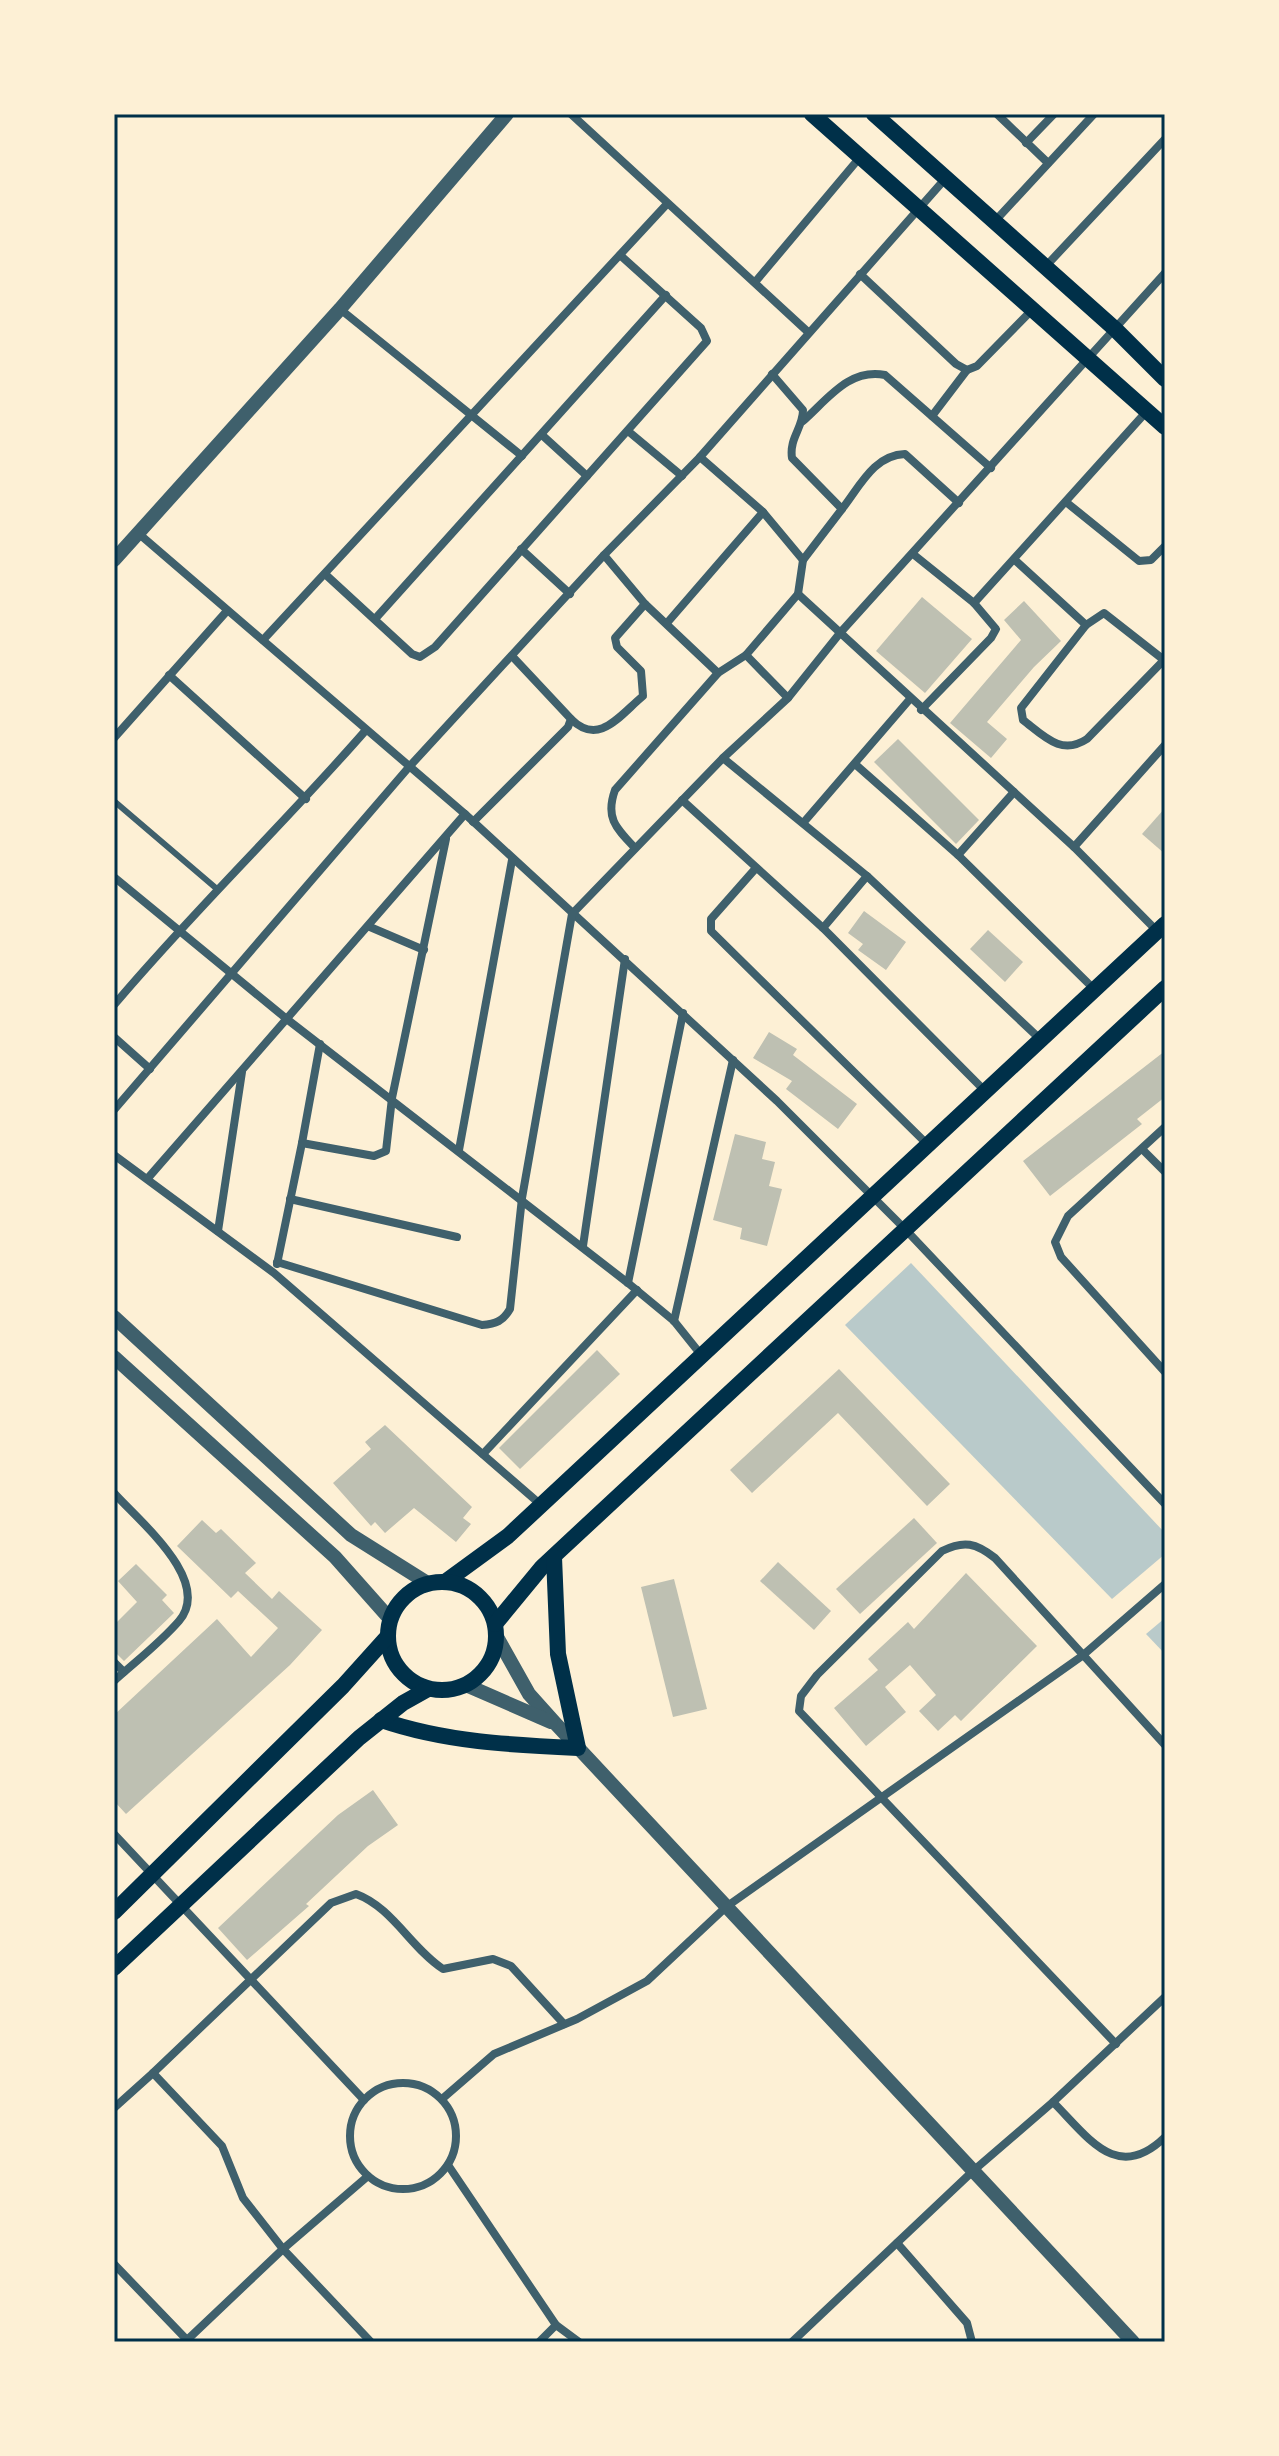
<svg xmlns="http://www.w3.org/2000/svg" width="1279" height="2456" font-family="'Noto Sans',sans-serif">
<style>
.green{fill:#b9caca}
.building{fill:#bec0b2}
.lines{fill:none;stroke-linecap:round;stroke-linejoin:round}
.service{stroke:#3f606c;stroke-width:6}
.minor{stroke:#3f606c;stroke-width:8}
.tertiary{stroke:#3f606c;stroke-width:14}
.secondary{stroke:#003049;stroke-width:16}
.neatline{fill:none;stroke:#003049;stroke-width:3}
</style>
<rect width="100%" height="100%" fill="#fdf0d5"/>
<g class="green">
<polygon points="911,1263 1165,1533 1165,1554 1112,1599 845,1325"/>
<polygon points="1165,1618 1165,1654 1146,1634"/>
</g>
<g class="building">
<polygon points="922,597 972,639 925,693 876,651"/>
<polygon points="1024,601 1061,641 1034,667 987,722 1007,739 991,758 950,723 1021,640 1004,620"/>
<polygon points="898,739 979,820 956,844 874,762"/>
<polygon points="1165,808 1165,854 1142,834"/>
<polygon points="864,911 906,942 886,970 858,950 863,944 848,933"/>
<polygon points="988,930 1023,962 1005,982 970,949"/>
<polygon points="769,1032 797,1049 793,1055 857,1104 838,1129 786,1089 792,1081 753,1058"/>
<polygon points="1165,1051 1165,1097 1137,1119 1142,1124 1050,1196 1023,1161"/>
<polygon points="735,1134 766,1142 762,1159 775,1162 769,1186 782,1189 767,1246 740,1239 742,1228 713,1220"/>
<polygon points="597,1350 620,1374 520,1469 499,1448"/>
<polygon points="839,1369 950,1484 927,1506 838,1413 752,1493 730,1470"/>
<polygon points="385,1425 472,1507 463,1518 471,1524 456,1542 414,1508 385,1533 375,1522 371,1526 333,1483 371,1449 365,1442"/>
<polygon points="914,1518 937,1543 860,1614 836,1589"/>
<polygon points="202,1520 216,1533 221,1529 256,1563 245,1573 272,1599 279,1591 322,1630 290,1665 126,1814 114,1801 114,1715 217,1619 251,1657 278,1628 238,1591 231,1598 177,1546"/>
<polygon points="778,1562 831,1611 814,1630 760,1581"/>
<polygon points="136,1564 167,1595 162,1600 174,1613 124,1661 114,1651 114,1625 137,1602 118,1581"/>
<polygon points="966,1573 1037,1646 961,1721 955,1715 938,1731 919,1711 936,1695 910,1665 885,1687 906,1712 866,1746 834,1708 878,1670 868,1659 908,1622 914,1629"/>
<polygon points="674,1579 707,1709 673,1717 641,1587"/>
<polygon points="373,1790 398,1825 368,1846 306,1904 309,1906 247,1960 218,1928 338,1815"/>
</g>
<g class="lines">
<polyline class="service" points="114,801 217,889"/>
<g class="minor">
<polyline points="571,114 808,332"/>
<polyline points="997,114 1048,163"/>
<polyline points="1026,143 1054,114"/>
<polyline points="995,221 1094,114"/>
<polyline points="1046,266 1165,139"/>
<polyline points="860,274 956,364 967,370 977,366 1032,310"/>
<polyline points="756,281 861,156"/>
<polyline points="340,309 522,456"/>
<polyline points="932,416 967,370"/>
<path d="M803 421C828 399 849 368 885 375L991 468"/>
<polyline points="628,431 682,476"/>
<polyline points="542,435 587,476"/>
<polyline points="700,457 763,512 803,560"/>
<polyline points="1066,502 1139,561 1151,560 1165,546"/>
<path d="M842 509C860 486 874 455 905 454L959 503"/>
<polyline points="138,533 465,814 777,1101 905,1229 1165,1504"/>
<polyline points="521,549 570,594"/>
<polyline points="913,554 974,603 996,629 991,638 921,710"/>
<polyline points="604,555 645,604 718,673"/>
<polyline points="1016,561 1086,625"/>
<polyline points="325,574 412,654 420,657 435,647 707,341 701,328 620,255"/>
<polyline points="798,594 1074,847 1157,931"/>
<polyline points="974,603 1147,411"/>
<path d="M1104 613 1164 660 1087 739C1061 756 1044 736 1023 720L1021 708 1086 625Z"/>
<polyline points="375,619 666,295"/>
<polyline points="667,623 763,512"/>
<polyline points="263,640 666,205"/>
<polyline points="746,655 788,698"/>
<polyline points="169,675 306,799"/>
<path d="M571 719C599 747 620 715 643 696L641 671 617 647 615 638 645 604"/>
<polyline points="114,738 226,612"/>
<polyline points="723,758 867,876 1040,1039"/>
<polyline points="855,764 958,855 1094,989"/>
<polyline points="682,800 823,928 985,1091"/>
<polyline points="473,822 568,727 571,719 512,656"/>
<polyline points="804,822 910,699"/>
<polyline points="1074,847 1165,745"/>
<path d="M635 848C616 828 605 818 615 790L718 673 746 655 798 594 803 560 842 509 792 458C789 438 803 428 803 410L772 374"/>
<polyline points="958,855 1014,792"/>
<polyline points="756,868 711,919 711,931 927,1144"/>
<polyline points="114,877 288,1020 628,1283 674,1321 702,1356"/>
<polyline points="370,927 424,950"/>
<polyline points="823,928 867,876"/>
<path d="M114 1005C194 910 284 824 366 730"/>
<polyline points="114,1037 150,1069"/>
<polyline points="114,1110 409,767 604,555 700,457 945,179"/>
<polyline points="1165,1127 1068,1216 1055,1242 1061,1257 1165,1372"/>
<polyline points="302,1143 320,1044"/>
<polyline points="1142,1149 1165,1172"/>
<polyline points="459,1150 512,860"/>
<polyline points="114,1155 274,1273 540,1504"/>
<polyline points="148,1178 465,814"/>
<polyline points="290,1199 457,1237"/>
<polyline points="218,1231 242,1072"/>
<polyline points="583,1246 625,959"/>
<path d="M277 1262 482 1325C496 1324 503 1321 510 1309L522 1198 572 914 723 758 788 698 840 633 1165 273"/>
<polyline points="277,1264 302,1143 374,1156 386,1151 392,1098 446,839"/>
<polyline points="628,1283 683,1013"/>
<polyline points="674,1321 733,1060"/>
<polyline points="483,1454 637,1290"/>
<path d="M114 1493C140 1522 213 1581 179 1621 160 1643 135 1662 114 1681"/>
<polyline points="114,1662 124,1672"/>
<polyline points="114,1834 364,2100"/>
<path d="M1116 2044 799 1711 801 1696 817 1675 942 1551C964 1540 976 1543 995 1558L1165 1745"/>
<path d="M153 2073 331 1903 356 1894C392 1907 411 1948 443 1969L493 1959 511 1966 564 2024"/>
<circle cx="403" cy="2136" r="53"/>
<polyline points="442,2099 494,2054 577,2019 647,1981 726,1907 1082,1656 1165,1584"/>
<path d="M1053 2102C1088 2137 1117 2184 1165 2137"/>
<polyline points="114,2108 153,2073 222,2146 243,2198 283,2249 371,2342"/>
<polyline points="448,2165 556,2325 579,2342"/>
<polyline points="897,2243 967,2323 972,2342"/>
<polyline points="114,2264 188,2341"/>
<polyline points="185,2342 283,2249 368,2176"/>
<polyline points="539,2342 556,2325"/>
<polyline points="792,2342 973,2171 1053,2102 1165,1997"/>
</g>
<g class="tertiary">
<polyline points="114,560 340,309 507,114"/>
<polyline points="114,1317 351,1535 429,1584"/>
<polyline points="114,1357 335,1557 390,1619"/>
<polyline points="497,1637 529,1694 555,1723 1133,2342"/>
<polyline points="466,1685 551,1722"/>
</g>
<g class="secondary">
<polyline points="812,114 1165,427"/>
<polyline points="874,114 1115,329 1165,379"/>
<polyline points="445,1582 508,1536 1165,924"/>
<circle cx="442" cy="1636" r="54"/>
<polyline points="495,1624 542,1567 1165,988"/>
<path d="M381 1720C445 1742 511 1745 578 1748L558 1654 554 1557"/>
<polyline points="114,1912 343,1686 388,1636"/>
<polyline points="114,1968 359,1738 403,1703 428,1689"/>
</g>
</g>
<rect width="1279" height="2456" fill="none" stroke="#fdf0d5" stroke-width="232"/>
<rect x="116" y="116" width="1047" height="2224" class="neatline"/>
</svg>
